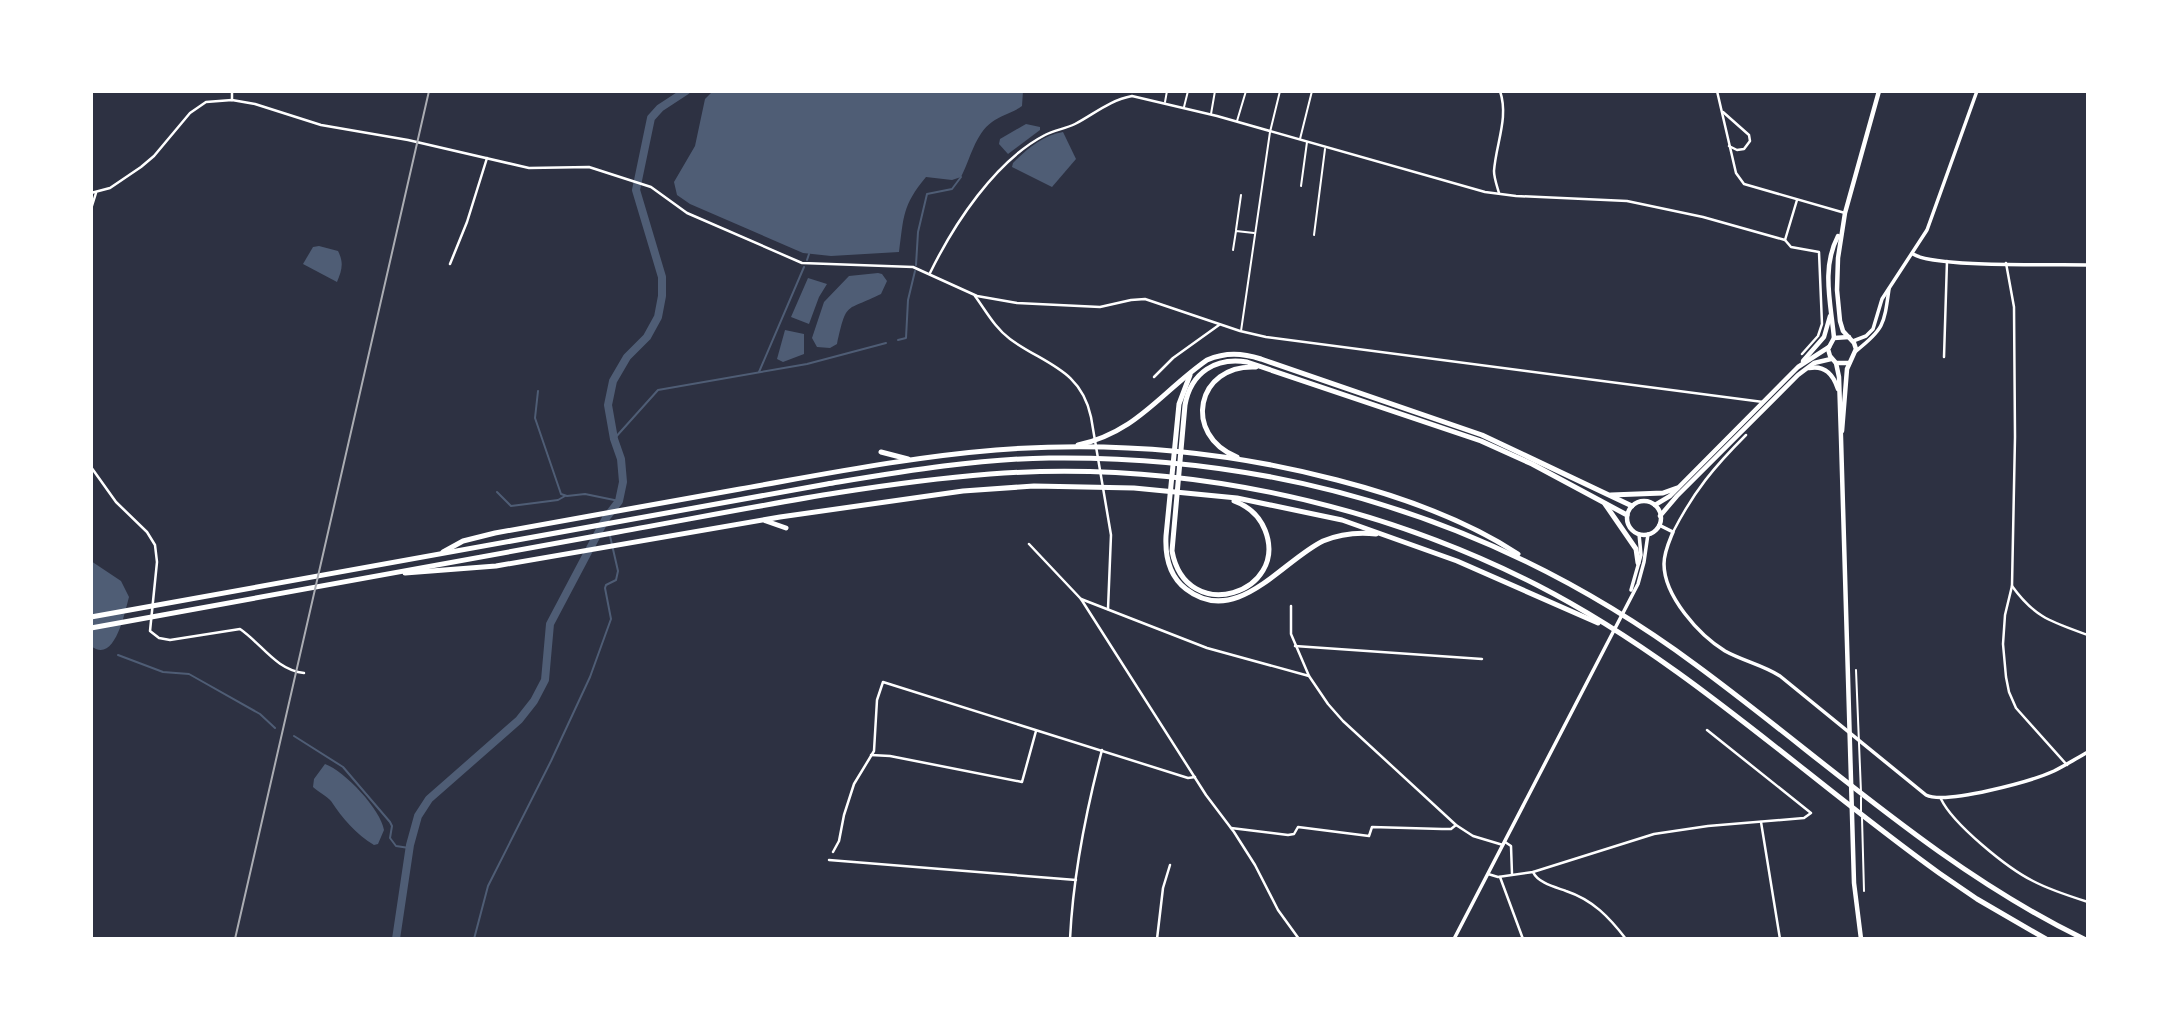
<svg xmlns="http://www.w3.org/2000/svg" width="2179" height="1030" font-family="'IBM Plex Sans',sans-serif">
<style>
.water{fill:#4f5d75}
.lines{fill:none;stroke-linecap:round;stroke-linejoin:round}
.stream{stroke:#4f5d75;stroke-width:2}
.river{stroke:#4f5d75;stroke-width:8}
.service{stroke:#fff;stroke-width:2}
.minor{stroke:#fff;stroke-width:2.5}
.tertiary{stroke:#fff;stroke-width:3.5}
.primary{stroke:#fff;stroke-width:4.5}
.motorway{stroke:#fff;stroke-width:5}
.rail{stroke:#abadb3;stroke-width:2}
</style>
<rect width="100%" height="100%" fill="#2d3142"/>
<g class="water">
<path d="M713 91H1023L1022 106C1013 113 1001 115 992 122 975 134 970 160 961 177L952 180 926 177C902 206 904 216 899 252L831 256 803 253 690 204 677 195 674 182 695 146 705 99Z"/>
<polygon points="1026,124 1040,127 1040,130 1008,154 999,144 1000,139"/>
<path d="M1063 132 1076 159 1052 187 1012 167 1013 163C1027 149 1043 135 1063 132Z"/>
<path d="M319 246 338 251C344 263 342 270 337 282L303 264 313 247Z"/>
<path d="M878 273 882 274 887 281 881 294C845 312 847 300 837 344L830 348 817 347 812 338 824 302 849 276Z"/>
<polygon points="808,278 827,284 819,297 809,324 791,317"/>
<polygon points="785,330 804,334 804,354 783,362 777,359"/>
<path d="M91 561 121 581 129 597C125 611 115 665 91 646Z"/>
<path d="M325 764C345 771 381 810 384 830L378 844 374 845C356 834 342 818 331 801 327 796 318 792 313 787L314 779Z"/>
</g>
<g class="lines">
<g class="stream">
<polyline points="807,260 809,254"/>
<polyline points="916,265 918,232 927,194 952,189 961,177"/>
<polyline points="898,340 906,338 908,300 915,271"/>
<polyline points="759,372 804,267"/>
<polyline points="538,391 535,418 561,494 567,496 585,494 619,501"/>
<polyline points="614,439 658,390 807,364 886,343"/>
<polyline points="497,492 511,506 558,500 565,496"/>
<polyline points="118,655 163,672 189,674 260,714 275,728"/>
<polyline points="294,736 343,767 390,822 392,826 390,838 396,846 409,848"/>
<polyline points="474,939 488,886 551,761 590,677 611,619 605,588 606,585 616,580 618,571 610,536"/>
</g>
<polyline class="river" points="396,939 410,845 418,816 429,799 519,720 534,701 545,680 550,624 606,518 619,501 623,482 621,459 614,439 608,405 613,381 627,357 647,337 658,317 662,296 662,277 636,190 651,118 660,108 686,91"/>
<g class="service">
<polyline points="1165,102 1167,91"/>
<polyline points="1184,107 1188,91"/>
<polyline points="1211,114 1215,91"/>
<polyline points="1237,121 1246,91"/>
<polyline points="1300,139 1312,91"/>
<polyline points="1301,186 1307,142"/>
<polyline points="1236,230 1241,195"/>
<polyline points="1314,235 1325,149"/>
<polyline points="1233,250 1236,231 1254,233"/>
<polyline points="1241,331 1270,132 1280,91"/>
<polyline points="1856,670 1861,792"/>
<polyline points="1861,797 1861,813"/>
<polyline points="1862,818 1864,891"/>
</g>
<g class="minor">
<polyline points="1717,91 1736,173 1744,184 1845,213"/>
<polyline points="232,100 232,91"/>
<polyline points="1723,112 1749,135 1750,141 1744,149 1737,150 1729,146"/>
<polyline points="91,193 110,188 141,167 154,156 190,113 206,102 232,100 255,104 321,125 408,140 529,168 589,167 651,187 687,213 802,263 913,267 977,296 1017,303 1100,307 1131,300 1145,299 1240,331 1266,337 1763,402"/>
<path d="M1499 193C1497 186 1494 178 1494 171 1496 143 1509 118 1500 91"/>
<polyline points="91,209 96,193"/>
<polyline points="1785,240 1797,200"/>
<polyline points="2006,263 2014,307 2015,437 2012,586 2005,615 2003,644 2006,677 2009,692 2016,708 2067,765"/>
<polyline points="450,264 467,222 487,158"/>
<path d="M930 273C954 224 995 161 1045 135 1054 130 1065 129 1075 124 1094 114 1110 100 1132 96L1217 116 1485 192 1516 196 1627 201 1703 217 1785 240 1791 247 1819 252 1822 324 1818 336 1802 354"/>
<path d="M975 296C986 311 995 328 1010 339 1044 364 1081 369 1091 417L1111 535 1108 609"/>
<polyline points="1944,357 1947,261"/>
<polyline points="1154,377 1173,358 1219,325"/>
<path d="M91 467 116 502 147 532 155 545 157 562 150 631 159 638 170 640 240 629C262 644 276 670 304 673"/>
<path d="M1673 532C1694 491 1714 467 1746 435"/>
<polyline points="1029,544 1081,599 1206,795 1234,832 1255,865 1278,910 1299,939"/>
<path d="M2012 586C2035 618 2052 622 2088 635"/>
<polyline points="1081,599 1207,648 1309,676 1328,704 1343,721 1456,825 1473,836 1503,845"/>
<polyline points="1291,606 1291,634 1309,676"/>
<polyline points="1295,646 1482,659"/>
<polyline points="871,755 890,756 1022,782 1036,731"/>
<path d="M1941 799C1953 824 2007 868 2033 881 2050 890 2069 896 2088 902"/>
<polyline points="1761,822 1780,939"/>
<polyline points="1231,828 1288,835 1294,834 1298,827 1369,836 1372,827 1442,829 1451,829 1456,825"/>
<polyline points="1505,842 1511,846 1512,874"/>
<polyline points="833,852 839,841 844,815 854,784 874,751 877,700 883,682 1188,778 1195,777"/>
<polyline points="829,860 1076,880"/>
<path d="M1533 872C1538 883 1555 887 1566 891 1593 900 1609 917 1626 939"/>
<polyline points="1488,874 1498,877 1533,872 1654,834 1708,826 1804,818 1811,813 1707,730"/>
<polyline points="1500,877 1523,939"/>
<path d="M1070 939C1073 876 1086 811 1102 750"/>
<polyline points="1157,939 1163,888 1170,865"/>
</g>
<g class="tertiary">
<path d="M1913 254C1935 268 2054 264 2088 265"/>
<polyline points="1853,341 1866,336 1873,329 1882,299 1927,230 1977,91"/>
<path d="M1856 351C1884 329 1884 325 1889 289"/>
<path d="M1659 525 1673 532C1669 542 1664 552 1664 564 1664 596 1699 635 1725 651 1743 661 1763 665 1780 676L1926 795C1946 805 2032 781 2054 771 2066 765 2077 758 2088 752"/>
<polyline points="1631,590 1641,555 1639,534"/>
<polyline points="1454,939 1638,584 1644,562 1648,534"/>
</g>
<g class="primary">
<polyline points="1849,337 1834,338 1828,349 1830,356 1836,363 1849,363"/>
<path d="M1834 338C1831 304 1821 268 1838 236"/>
<polyline points="1803,361 1824,337 1830,316"/>
<polyline points="1836,363 1839,377 1841,438 1854,883 1861,939"/>
<path d="M1809 368C1825 365 1833 374 1838 389"/>
<polyline points="1842,431 1847,369 1856,349 1854,343 1843,331 1840,321 1837,290 1838,258 1845,213 1879,91"/>
<circle cx="1644" cy="518" r="17"/>
<polyline points="1655,505 1670,496 1798,367 1829,347"/>
<polyline points="1660,516 1677,496 1798,375 1814,363 1831,359"/>
</g>
<g class="motorway">
<path d="M1190 375 1179 404 1166 536C1165 556 1169 576 1186 589 1236 628 1282 561 1323 541 1340 534 1358 532 1376 534"/>
<path d="M1078 445C1137 432 1160 393 1207 360 1226 352 1242 353 1261 359L1482 435 1632 506"/>
<polyline points="881,452 908,459"/>
<path d="M1237 457C1182 435 1196 364 1256 367"/>
<polyline points="1611,495 1663,493 1677,488"/>
<path d="M1234 501C1248 506 1259 515 1265 530 1290 593 1186 627 1172 551L1185 405C1191 372 1216 357 1247 362L1481 441 1532 464 1627 515"/>
<polyline points="1605,504 1636,549 1638,563"/>
<polyline points="766,521 786,528"/>
<path d="M443 552 463 541 495 533C577 518 658 504 740 489 825 474 910 457 996 450 1110 441 1227 451 1337 480 1399 496 1463 518 1518 554"/>
<polyline points="405,573 496,566 780,517 963,491 1034,486 1134,488 1237,498 1342,520 1457,561 1598,623"/>
<path d="M91 617 827 484C900 472 975 459 1049 458 1288 455 1504 523 1696 665 1824 759 1940 869 2084 939"/>
<path d="M91 628C266 596 442 564 618 532 741 510 864 484 990 474 1176 460 1370 500 1537 585 1685 661 1805 777 1939 873L1977 899 2046 939"/>
</g>
<polyline class="rail" points="235,939 429,91"/>
</g>
<rect width="2179" height="1030" fill="none" stroke="#ffffff" stroke-width="186"/>
</svg>
